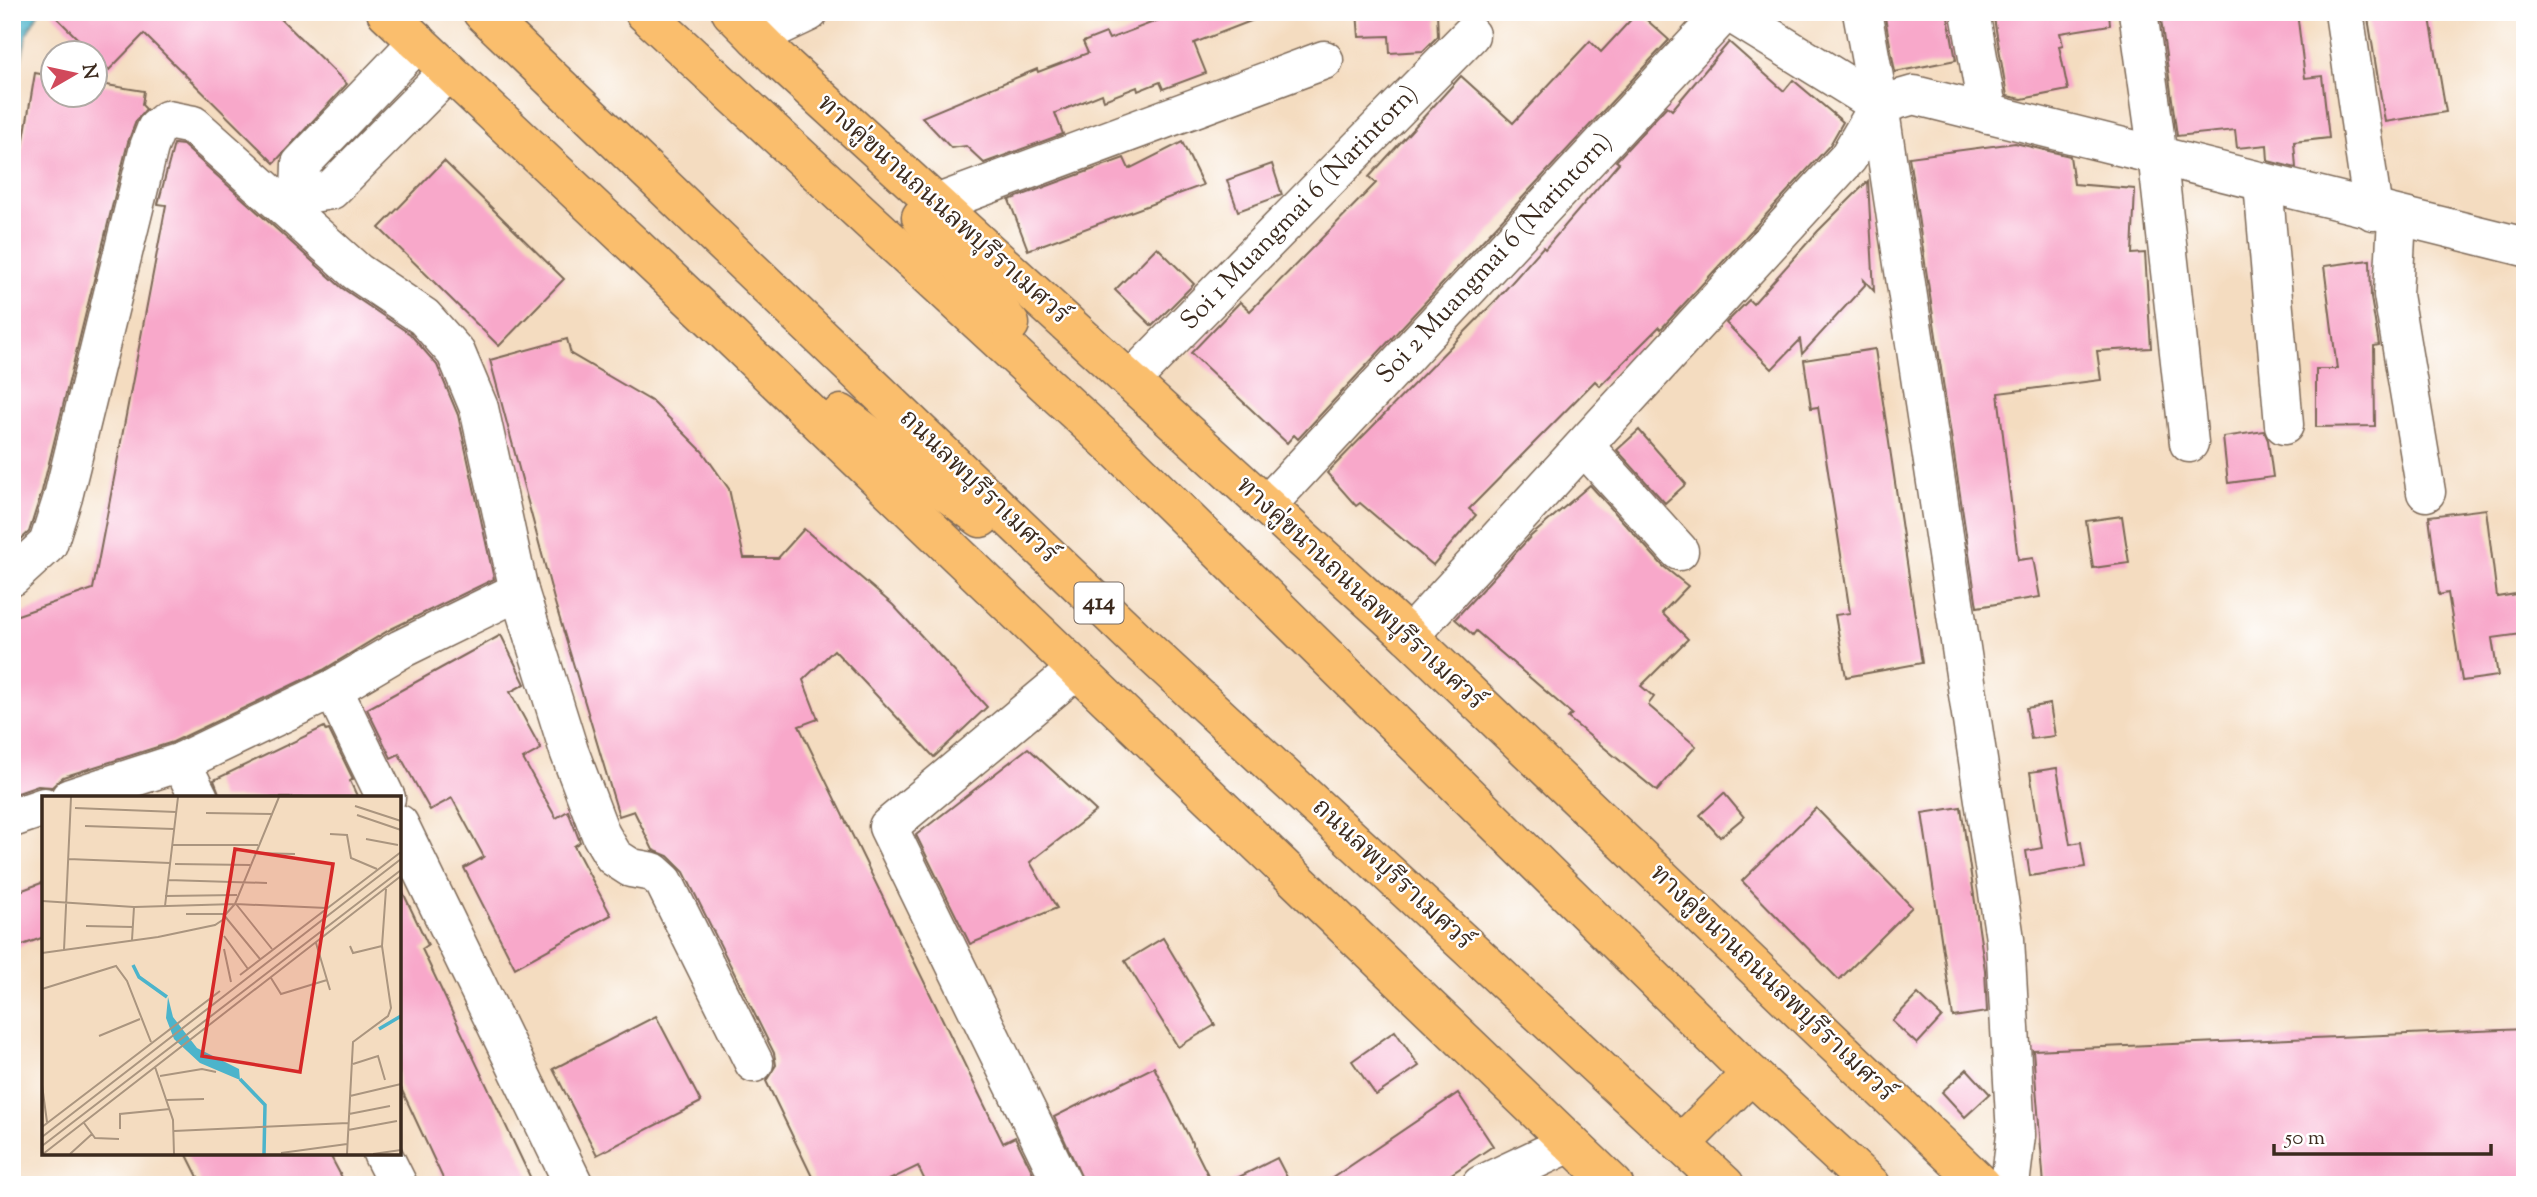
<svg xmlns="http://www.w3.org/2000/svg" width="2537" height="1197" font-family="'Sorts Mill Goudy','Noto Serif Thai',serif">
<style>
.water{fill:url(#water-waves);stroke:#446f74;stroke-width:2}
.building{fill:#f8a8ca}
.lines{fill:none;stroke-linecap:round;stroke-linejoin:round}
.minor-casing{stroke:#7c6857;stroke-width:41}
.major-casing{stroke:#7c6857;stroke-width:41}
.minor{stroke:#fff;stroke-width:38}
.major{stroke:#fabe6d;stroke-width:38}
.labels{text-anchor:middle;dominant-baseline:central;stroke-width:5;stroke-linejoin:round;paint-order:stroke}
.shield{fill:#fff;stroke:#766a62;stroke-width:2}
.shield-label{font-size:24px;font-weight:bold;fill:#3b2a1e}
.street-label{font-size:26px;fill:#3b2a1e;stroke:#fff}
.inset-river{fill:none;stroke:#4cb4cb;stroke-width:3.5}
.inset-road{fill:none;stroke:#aa957f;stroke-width:2}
.view{fill:#d62828;fill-opacity:0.15;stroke:#d62828;stroke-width:3.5}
.inset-edge{fill:none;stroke:#3b2a1e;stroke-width:3.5}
</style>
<defs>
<pattern id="water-waves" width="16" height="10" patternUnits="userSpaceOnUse" patternTransform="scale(1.75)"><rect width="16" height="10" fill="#4cb4cb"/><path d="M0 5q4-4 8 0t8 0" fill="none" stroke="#4093a4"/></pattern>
</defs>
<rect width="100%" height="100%" fill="#fff"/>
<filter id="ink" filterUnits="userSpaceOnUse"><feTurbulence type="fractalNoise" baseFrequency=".0143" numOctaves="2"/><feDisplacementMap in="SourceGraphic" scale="14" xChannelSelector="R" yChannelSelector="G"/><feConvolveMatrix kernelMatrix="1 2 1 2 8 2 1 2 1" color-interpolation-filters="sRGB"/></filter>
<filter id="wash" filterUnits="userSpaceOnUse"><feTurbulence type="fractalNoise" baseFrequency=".00686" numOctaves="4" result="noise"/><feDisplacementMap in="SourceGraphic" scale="28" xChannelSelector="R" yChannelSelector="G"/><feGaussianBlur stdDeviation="1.57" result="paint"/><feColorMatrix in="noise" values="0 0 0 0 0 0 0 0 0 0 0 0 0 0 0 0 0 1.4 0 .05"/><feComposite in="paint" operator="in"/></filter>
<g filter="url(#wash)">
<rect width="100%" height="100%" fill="#f4dcc0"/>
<polygon class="water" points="12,12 39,12 27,33 12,103"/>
<g id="blocks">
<g class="building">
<polygon points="51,12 274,12 347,84 274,163 144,34 109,70"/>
<polygon points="1180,12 1269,14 1194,43 1206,73 1163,89 1160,82 1138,91 1137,87 1104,100 1102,94 1055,113 1063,134 984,163 966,146 951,148 922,117 1037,69 1038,72 1088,53 1083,42 1106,33 1109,39"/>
<polygon points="1357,12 1437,12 1438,36 1423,51 1390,53 1389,36 1359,37"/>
<polygon points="1638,12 1669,40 1298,439 1294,435 1287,443 1191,353 1240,302 1250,311 1376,183 1369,177 1461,76 1513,123 1590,41 1601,52"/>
<polygon points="1884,12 1947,12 1956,60 1895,72"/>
<polygon points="1993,12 2109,12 2110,25 2060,33 2063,45 2059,46 2068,90 2022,99 2007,96"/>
<polygon points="2160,12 2297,12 2305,78 2322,76 2329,138 2294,142 2296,168 2268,161 2267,145 2237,148 2235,130 2177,136"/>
<polygon points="2367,12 2429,12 2446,112 2385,122"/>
<polygon points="1729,42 1784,91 1793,80 1843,122 1830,145 1661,329 1659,327 1600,386 1595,381 1469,509 1476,515 1433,565 1360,503 1356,506 1327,473 1498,298 1543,247 1545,249 1619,163 1616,161 1667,106 1672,110"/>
<polygon points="35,73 52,76 52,94 94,94 94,83 144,91 142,105 146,109 136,121 128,142 42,491 29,532 19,541 12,540 12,187 16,187"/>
<polygon points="1182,142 1203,185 1028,250 1009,200 1124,158 1129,169"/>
<polygon points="2015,143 2070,156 2074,184 2135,189 2132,254 2145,253 2151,348 2097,351 2101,380 1998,393 2018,560 2033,558 2040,597 1977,607 1909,157"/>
<polygon points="174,144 183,145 342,288 410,334 437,365 458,415 494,579 391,629 323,670 173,742 63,777 52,787 38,786 12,795 12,617 93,589 166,205 158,204"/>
<polygon points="444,161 564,279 499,346 379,228"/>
<polygon points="1272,164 1282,195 1238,211 1227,180"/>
<polygon points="1868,181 1874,291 1864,280 1865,285 1802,354 1800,340 1772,369 1726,323 1749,300 1753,304 1818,231"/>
<polygon points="1157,247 1194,284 1152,326 1115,290"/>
<polygon points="2370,260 2371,298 2379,345 2374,346 2375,426 2316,427 2316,369 2337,369 2324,266"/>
<polygon points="567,339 571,354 653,402 702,451 729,489 744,558 778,558 804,529 893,605 987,707 934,757 834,650 803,680 818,719 799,726 1003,1143 1015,1137 1039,1185 927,1185 918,1166 879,1185 816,1185 766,1081 776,1065 774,1053 684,872 668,856 653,850 634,811 619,816 555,603 490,360"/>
<polygon points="1875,349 1922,663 1846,677 1835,615 1850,613 1818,407 1811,408 1804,360"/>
<polygon points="1639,430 1686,484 1665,503 1617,450"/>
<polygon points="2264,431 2268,440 2273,477 2228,483 2223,437"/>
<polygon points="1590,485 1663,566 1688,586 1662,613 1688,639 1641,686 1654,697 1648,705 1696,746 1657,791 1568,718 1572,714 1476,631 1473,635 1455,619 1531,536"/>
<polygon points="2486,509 2497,597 2516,594 2522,634 2492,638 2498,676 2462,681 2448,593 2439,595 2429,516"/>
<polygon points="2122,516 2129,563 2093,568 2086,521"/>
<polygon points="501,635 525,684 510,692 541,749 523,759 556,818 568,811 580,842 574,846 611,915 515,968 464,868 484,857 452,798 430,810 399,754 391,758 367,709"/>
<polygon points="2050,704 2055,736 2031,739 2026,708"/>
<polygon points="324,727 326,731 329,730 353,779 350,781 358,798 221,798 214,780"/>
<polygon points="1028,748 1096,811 1030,862 1057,908 970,944 916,835"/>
<polygon points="2057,768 2070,844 2081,842 2085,867 2030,876 2026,851 2042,848 2030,772"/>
<polygon points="1724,793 1744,817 1720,837 1700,815"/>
<polygon points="1961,807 1985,970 1987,1012 1953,1017 1922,813"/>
<polygon points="1816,808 1912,907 1839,980 1742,881"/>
<polygon points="44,882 44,937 12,949 12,894"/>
<polygon points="399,884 428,945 422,949 534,1185 446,1185 399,1084"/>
<polygon points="1163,938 1215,1025 1178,1047 1125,961"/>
<polygon points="1918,994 1942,1017 1917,1044 1892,1021"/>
<polygon points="656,1016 701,1102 597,1155 553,1069"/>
<polygon points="2525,1029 2525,1185 2044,1185 2033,1050"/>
<polygon points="1395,1031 1419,1066 1376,1095 1352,1061"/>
<polygon points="1154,1067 1213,1185 1085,1185 1054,1117"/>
<polygon points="1967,1069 1990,1094 1965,1117 1942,1092"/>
<polygon points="1458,1093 1493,1146 1435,1185 1322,1185"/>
<polygon points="186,1153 329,1153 346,1185 202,1185"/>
<polygon points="1277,1158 1291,1185 1223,1185"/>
</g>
</g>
</g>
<g filter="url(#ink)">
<use href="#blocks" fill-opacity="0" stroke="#7c6857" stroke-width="2"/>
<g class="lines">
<defs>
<g id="minor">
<polyline points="1729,12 1879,105"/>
<polyline points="1862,12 1879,105 2005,939 2016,1135 2010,1185"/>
<polyline points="1970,12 1988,114"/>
<polyline points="2138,12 2155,135 2189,443"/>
<polyline points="2344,12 2373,211"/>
<polyline points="756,37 809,12"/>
<polyline points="2263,183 2284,425"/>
<polyline points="300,195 331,190 448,72"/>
<polyline points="936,204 1324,60"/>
<polyline points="288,209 300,195 301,164 418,42"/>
<polyline points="2397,217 2393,295 2426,492"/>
<polyline points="1130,381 1470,35"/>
<polyline points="1585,447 1679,551"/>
<polyline points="1266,506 1725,12"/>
<polyline points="12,577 48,544 63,497 149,147 156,129 167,120 193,125 357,272 424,317 456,353 479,408 519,591 569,751 601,835 614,857 631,868 653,872 664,882 754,1063"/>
<polyline points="1409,636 1848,158 1879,105 1914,95 2525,247"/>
<polyline points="333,689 386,798"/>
<polyline points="181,762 199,798"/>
<polyline points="70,798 181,762 333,689 401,649 519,591"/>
<polyline points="12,818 44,807"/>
<polyline points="399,824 574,1185"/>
<polyline points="382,1153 398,1185"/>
<polyline points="1063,1185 888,827 1076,670"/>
<polyline points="1481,1185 1570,1143"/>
</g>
<g id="major">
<polyline points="386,12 711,318 1614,1185"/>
<polyline points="482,12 1142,645 1725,1185"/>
<polyline points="644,12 1116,449 1751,1074 1871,1185"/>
<polyline points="731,12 781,62 1409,636 1982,1185"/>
<polyline points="921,217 1010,324"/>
<polyline points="841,414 981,518"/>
<polyline points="1682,1143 1751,1074"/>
</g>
</defs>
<use href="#minor" class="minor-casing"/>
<use href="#major" class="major-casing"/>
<use href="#minor" class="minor"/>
<use href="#major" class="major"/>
</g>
</g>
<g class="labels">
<rect class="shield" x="1074.5" y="582.5" width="49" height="41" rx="5"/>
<g class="shield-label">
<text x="1099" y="603">414</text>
</g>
<g class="street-label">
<text transform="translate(1300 208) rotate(-46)">Soi 1 Muangmai 6 (Narintorn)</text>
<text transform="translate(943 210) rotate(42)">ทางคู่ขนานถนนลพบุรีราเมศวร์</text>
<text transform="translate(1495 259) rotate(-47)">Soi 2 Muangmai 6 (Narintorn)</text>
<text transform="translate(978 487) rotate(44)">ถนนลพบุรีราเมศวร์</text>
<text transform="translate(1360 594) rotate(43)">ทางคู่ขนานถนนลพบุรีราเมศวร์</text>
<text transform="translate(1392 875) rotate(43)">ถนนลพบุรีราเมศวร์</text>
<text transform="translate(1772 984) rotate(44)">ทางคู่ขนานถนนลพบุรีราเมศวร์</text>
</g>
</g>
<g transform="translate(42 796)">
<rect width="359" height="359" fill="#f4dcc0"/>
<path d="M126 201 131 221 155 252 197 273 198 284 158 267 132 243 124 222Z" fill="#4cb4cb"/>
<path class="inset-river" d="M91 169 97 181 125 201M337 233 359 220M198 283 223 309 222 358"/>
<path class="inset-road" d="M313 10 359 25M33 12 134 16M164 17 230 18M315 19 359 34M43 30 132 33M288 38 305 39 309 62 335 73M324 43 356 49M130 49H216M213 57 253 58M26 63 128 67M133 68 208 69M126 84 225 87M123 100 195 99M0 105 92 111 193 108 285 112M194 108 230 153M123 110 136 1M144 118H181L218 163M183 119 193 108 237 1M44 130 91 131M182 140 206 173M90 144 92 111M274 147 288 194M308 150 311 157 340 150M182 153 189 186M22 154 29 1M0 157 116 141 173 129 185 121M198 179 359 56M229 182 239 198 285 184M0 193 74 170 85 185 109 246M57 240 98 223M311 268 336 260 343 284M113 271 131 324 132 358M118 280 160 273 174 276M0 289 5 326M308 300 359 288M125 304 162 303M307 318 348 310M42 327 53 342 77 343M0 331 178 195M78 333V318L128 313M306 334 355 325M132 335 306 327M0 341 359 63M0 350 359 74M239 357 305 348M1 358 359 80M28 358 50 338M305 358 311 246 346 220 349 212 340 150 344 93M331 358 359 354"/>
<path class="view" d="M193 53 291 68 258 276 160 260Z"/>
<rect width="359" height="359" class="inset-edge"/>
</g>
<rect width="2537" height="1197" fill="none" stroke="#fff" stroke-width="42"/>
<g transform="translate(74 74) rotate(81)"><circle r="33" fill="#ffffff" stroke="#b1aaa5" stroke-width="2"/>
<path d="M0-5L12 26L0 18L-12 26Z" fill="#d1495b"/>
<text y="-10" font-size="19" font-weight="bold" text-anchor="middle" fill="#3b2a1e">N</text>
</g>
<path d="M2274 1144v10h217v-10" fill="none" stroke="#3b2a1e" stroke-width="3.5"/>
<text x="2285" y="1144" font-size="21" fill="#3b2a1e" stroke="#ffffff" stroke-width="5" paint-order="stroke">50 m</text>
</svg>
